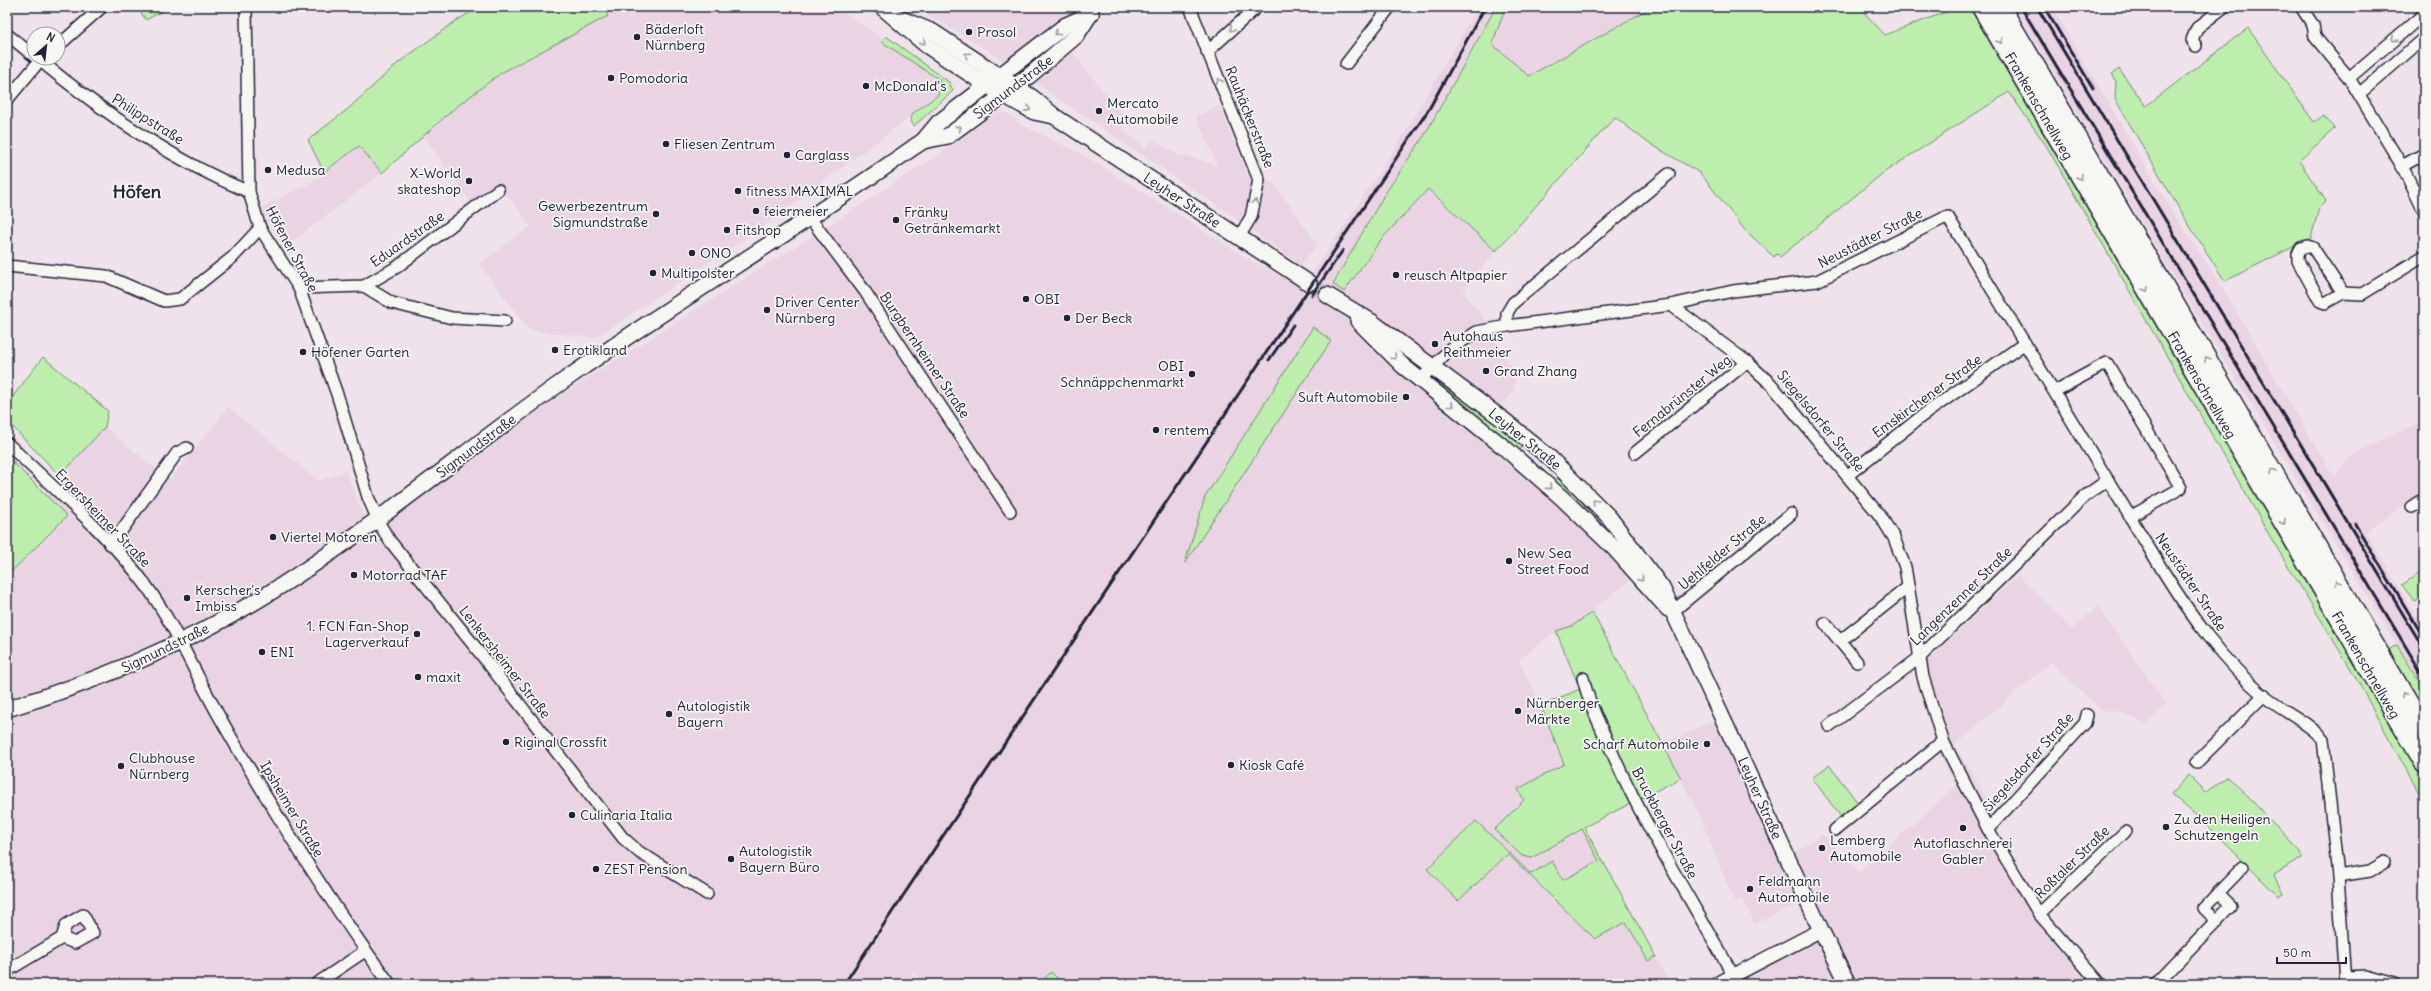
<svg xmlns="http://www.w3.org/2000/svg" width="2431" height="991" font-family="Delius,sans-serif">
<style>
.built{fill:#ead4e4;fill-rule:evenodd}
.green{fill:#bdeead;stroke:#708874}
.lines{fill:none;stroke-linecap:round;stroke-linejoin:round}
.secondary-tunnel{stroke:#c6bcc7;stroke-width:15;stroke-dasharray:15 8;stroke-linecap:butt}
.minor-casing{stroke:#22223b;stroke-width:14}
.tertiary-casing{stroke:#22223b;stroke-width:16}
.secondary-casing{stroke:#22223b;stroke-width:18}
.trunk-casing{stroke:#22223b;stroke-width:21}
.minor{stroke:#f6f6f2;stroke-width:11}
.tertiary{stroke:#f6f6f2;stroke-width:13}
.secondary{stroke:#f6f6f2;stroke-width:15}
.trunk{stroke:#f6f6f2;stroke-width:18}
.rail{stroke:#22223b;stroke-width:3}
.oneway{stroke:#9797a0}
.poi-dot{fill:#22223b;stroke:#f6f6f2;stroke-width:1.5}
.labels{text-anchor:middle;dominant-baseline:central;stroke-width:3.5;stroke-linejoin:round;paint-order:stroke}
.poi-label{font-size:14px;fill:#22223b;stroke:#f6f6f2;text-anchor:start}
.street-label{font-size:14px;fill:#22223b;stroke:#f6f6f2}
.district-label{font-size:18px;font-weight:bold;fill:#22223b;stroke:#f6f6f2}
</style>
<rect width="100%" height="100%" fill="#efe2ea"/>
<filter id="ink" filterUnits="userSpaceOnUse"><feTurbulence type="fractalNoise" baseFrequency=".025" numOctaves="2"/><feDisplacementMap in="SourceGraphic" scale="8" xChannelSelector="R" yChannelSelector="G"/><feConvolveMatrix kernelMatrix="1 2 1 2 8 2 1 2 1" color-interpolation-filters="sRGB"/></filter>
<g filter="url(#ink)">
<g class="built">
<polygon points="604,7 836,7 941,78 938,96 764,226 595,338 529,330 479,264 531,226 505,192 478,212 424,137 456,107 501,73 608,15"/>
<polygon points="916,7 1071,7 1052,26 1128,122 1123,130 1145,148 1153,140 1182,157 1186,155 1217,166 1196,116 1220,106 1249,178 1268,180 1275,184 1317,244 1301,266 1231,215 984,48"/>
<path d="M1472 7H1496L1424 136 1384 195 1333 284 1345 292 1380 242 1428 189 1496 251 1463 291 1495 333 1500 353 1517 372 1513 393 1483 426 1543 490 1632 579 1572 626 1556 631 1519 660 1541 706 1564 764 1518 789 1524 800 1532 858 1582 829 1599 861 1563 880 1531 874 1476 821 1458 901 1508 854 1595 939 1626 922 1648 961 1656 957 1669 984H1063L1051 972 1039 984H927L914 972 907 984H7V566L12 571 67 516 43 492 105 427 170 480 228 407 319 481 346 471 365 519 828 226 951 146 998 112H1005L1024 126 1082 154 1250 260 1303 288 1401 139 1475 12ZM1313 327 1330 341 1186 562Z"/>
<polygon points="1506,7 1652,7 1529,76 1492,44"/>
<polygon points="2015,7 2052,7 2177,219 2214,273 2334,477 2354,454 2382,439 2424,422 2424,491 2366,532 2424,629 2424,689 2158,251"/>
<polygon points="359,146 382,173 284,248 260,208 309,184"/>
<polygon points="2018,575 2072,629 2098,606 2166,704 2146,724 2117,711 2102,711 2051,662 1955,745 1995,813 1984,826 2008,878 2043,931 2092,984 1731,984 1814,936 1797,905 1755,924 1742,899 1734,901 1699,815 1663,744 1722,717 1787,858 1823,834 1859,872 1956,786 1936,748 1915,672"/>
</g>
<g class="green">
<polygon points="137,7 169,7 146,20"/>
<polygon points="479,7 604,7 608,16 501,73 456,107 382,173 359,146 324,172 308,140 348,109 398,63 453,23"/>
<polygon points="1496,7 1506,7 1492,44 1529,76 1652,7 1859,7 1885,35 1959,7 1969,7 2336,633 2349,647 2424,778 2424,802 2351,669 2271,538 2047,147 2009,92 1883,173 1780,257 1777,254 1774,257 1744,229 1700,173 1647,142 1615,117 1496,251 1428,189 1380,241 1344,292 1333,284 1384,195 1424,136"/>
<polygon points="2248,28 2314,122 2323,116 2335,128 2299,161 2326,201 2319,208 2311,238 2225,281 2184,217 2115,99 2116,81 2112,74 2119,69 2146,106"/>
<polygon points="886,36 949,82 953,91 914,126 911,121 912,114 938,95 940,80 882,42"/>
<polygon points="1313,327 1331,341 1185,563 1205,497"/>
<polygon points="43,357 108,411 105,427 60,476 7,421 7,404"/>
<polygon points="1440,379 1522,444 1521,449 1518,451 1442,392 1438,383"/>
<polygon points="7,456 67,516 12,571 7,566"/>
<polygon points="1558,479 1566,485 1619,543 1553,484"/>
<polygon points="2424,570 2424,596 2414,601 2402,585"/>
<polygon points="1592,612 1681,778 1584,827 1656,957 1648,961 1626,922 1595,939 1508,854 1458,901 1427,869 1476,821 1531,874 1552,861 1563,880 1599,861 1582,829 1532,858 1522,856 1494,830 1524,800 1518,789 1564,764 1541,706 1580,689 1556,631 1572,626"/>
<polygon points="2397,645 2424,689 2424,716 2385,652"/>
<polygon points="1829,765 1858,803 1841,817 1812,778"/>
<polygon points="2189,775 2206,792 2228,776 2301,852 2302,858 2274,875 2283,894 2279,897 2206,824 2171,794"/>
<polygon points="1051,972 1063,984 1039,984"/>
</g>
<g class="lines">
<polyline class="secondary-tunnel" points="1309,283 1327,295"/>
<defs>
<g id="minor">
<polyline points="246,7 249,192 260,228 299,288 338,397 368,497 380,525 390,541 484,658 623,838 639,852 707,894"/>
<polyline points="1190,7 1259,180 1251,217 1239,237"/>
<polyline points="2301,7 2313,25 2315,37 2349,78 2402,166 2424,211"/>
<polyline points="9,36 34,56"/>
<polyline points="58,46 102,7"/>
<polyline points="2196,46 2192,40 2197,28 2224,7"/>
<polyline points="1207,52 1257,7"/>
<path d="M37 58C101 111 172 160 249 192"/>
<polyline points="1346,64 1390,7"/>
<polyline points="2349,78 2424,14"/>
<polyline points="2359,94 2424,38"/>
<polyline points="7,100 42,58"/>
<polyline points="2402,166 2424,154"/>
<polyline points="810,218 864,290 1010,511"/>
<polyline points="7,266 106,276 164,301 180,299 233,257 260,228"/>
<polyline points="364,286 392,303 452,318 505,321"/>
<polyline points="299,288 364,286 397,267 498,190"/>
<polyline points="2343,293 2313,248 2307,246 2301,248 2298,254 2298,261 2320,301 2325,303 2343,293 2362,294 2424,256"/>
<polyline points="1671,305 1747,362 1771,384 1881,517 1894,538 1905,567 1923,677 1943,741 1988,829 2039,914 2100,984"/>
<polyline points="1507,326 1507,313 1513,303 1669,174"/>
<path d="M1420 380 1451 348 1477 332 1507 326 1671 305 1733 291 1817 281 1944 218 1948 217 2163 571C2191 616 2223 661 2264 696 2282 711 2307 721 2323 739L2338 876 2345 984"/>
<polyline points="2055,391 2107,363 2181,488 2130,517"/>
<path d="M7 443C53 488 107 533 145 584 175 625 194 672 219 716 271 808 327 899 390 984"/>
<polyline points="1635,453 1747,362"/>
<polyline points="1848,475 1922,416 2025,343"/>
<polyline points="2412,507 2424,499"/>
<polyline points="110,544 119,534 177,453 187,448"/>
<polyline points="1672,612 1791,514"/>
<polyline points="1825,623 1857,662"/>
<polyline points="1840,641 1908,587"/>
<path d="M1583 678C1589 704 1601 727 1612 752 1646 830 1692 901 1733 975"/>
<polyline points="1829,726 1919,658 2085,496 2108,480"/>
<polyline points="2197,762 2264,695"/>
<polyline points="1988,829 2085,723 2087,715"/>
<polyline points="1835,830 1943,741"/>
<polyline points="2338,876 2370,871 2385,862"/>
<polyline points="2218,893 2243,867"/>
<polyline points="2039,914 2125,832"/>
<polyline points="7,971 62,938 66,925 83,915 93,933 75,943 62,938"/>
<polyline points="2345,977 2366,976 2395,984"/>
<polyline points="316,984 365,951"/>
<path d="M2156 984C2181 958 2206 932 2231 906L2218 893 2204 908 2217 921"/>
</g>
<polyline id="tertiary" points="1717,984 1821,930"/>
<g id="secondary">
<polyline points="882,7 926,45 988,86 1034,112 1054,116"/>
<polyline points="894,16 933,32 1033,98 1054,116 1309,283"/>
<polyline points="923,141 948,136 1029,76 1076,36 1091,13"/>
<polyline points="1327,295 1372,322 1505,421 1550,458 1609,517 1662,588 1821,930 1848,984"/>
<polyline points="1358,321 1403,366 1506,449 1562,498 1614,548 1668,609"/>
<path d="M7 709C95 682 179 647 258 600 367 534 465 450 569 377 682 297 801 227 914 147L923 141 938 123 1066 25 1091 14"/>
</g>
<g id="trunk">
<polyline points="1981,7 2424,763"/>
<polyline points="2001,7 2424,729"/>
</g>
</defs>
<use href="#minor" class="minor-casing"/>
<use href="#tertiary" class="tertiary-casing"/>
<use href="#secondary" class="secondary-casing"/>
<use href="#trunk" class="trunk-casing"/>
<use href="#minor" class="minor"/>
<use href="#tertiary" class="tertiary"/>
<use href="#secondary" class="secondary"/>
<use href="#trunk" class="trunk"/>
<g class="rail">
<polyline points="2021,7 2424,677"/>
<polyline points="2037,7 2424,649"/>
<polyline points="2044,7 2093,88"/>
<polyline points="1312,295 1343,250"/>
<polyline points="1269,360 1293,325"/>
<polyline points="2355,524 2424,638"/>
<polyline points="844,984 1399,154 1429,109 1485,7"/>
</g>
</g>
<defs><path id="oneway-chevron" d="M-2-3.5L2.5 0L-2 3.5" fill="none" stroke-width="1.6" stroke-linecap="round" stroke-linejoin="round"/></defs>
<g class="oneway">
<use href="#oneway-chevron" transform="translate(1232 29) rotate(138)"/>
<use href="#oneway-chevron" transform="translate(1057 33) rotate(141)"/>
<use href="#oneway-chevron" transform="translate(2394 39) rotate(139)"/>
<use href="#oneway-chevron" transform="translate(2000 41) rotate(60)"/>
<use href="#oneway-chevron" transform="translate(923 42) rotate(41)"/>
<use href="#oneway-chevron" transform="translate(967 55) rotate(-146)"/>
<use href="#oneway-chevron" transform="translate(1219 81) rotate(-112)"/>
<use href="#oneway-chevron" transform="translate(1028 109) rotate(28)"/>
<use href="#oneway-chevron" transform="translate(959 128) rotate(-36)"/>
<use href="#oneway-chevron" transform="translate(2080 177) rotate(60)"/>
<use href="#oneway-chevron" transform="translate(1255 202) rotate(-78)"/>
<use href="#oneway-chevron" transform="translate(2146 289) rotate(60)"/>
<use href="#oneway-chevron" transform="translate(1394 357) rotate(42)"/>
<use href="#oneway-chevron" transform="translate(2207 359) rotate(-120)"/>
<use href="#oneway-chevron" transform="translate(1451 405) rotate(39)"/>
<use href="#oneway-chevron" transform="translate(2273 471) rotate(-120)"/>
<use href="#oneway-chevron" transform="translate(1549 487) rotate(42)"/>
<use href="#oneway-chevron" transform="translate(1595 502) rotate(-133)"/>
<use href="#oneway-chevron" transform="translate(2283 522) rotate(60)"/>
<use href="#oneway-chevron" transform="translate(1641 579) rotate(51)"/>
<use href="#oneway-chevron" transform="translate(2338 583) rotate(-121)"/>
<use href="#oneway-chevron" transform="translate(2404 695) rotate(-120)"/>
</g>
</g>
<g class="poi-dot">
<circle cx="969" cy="32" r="4"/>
<circle cx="637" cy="37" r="4"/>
<circle cx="611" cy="78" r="4"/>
<circle cx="866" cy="86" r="4"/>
<circle cx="1099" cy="111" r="4"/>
<circle cx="666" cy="144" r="4"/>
<circle cx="787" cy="155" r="4"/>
<circle cx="268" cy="170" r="4"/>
<circle cx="469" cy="181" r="4"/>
<circle cx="738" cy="191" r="4"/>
<circle cx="756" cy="211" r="4"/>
<circle cx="656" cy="214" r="4"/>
<circle cx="896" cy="220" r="4"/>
<circle cx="727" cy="230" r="4"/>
<circle cx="692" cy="253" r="4"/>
<circle cx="653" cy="273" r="4"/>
<circle cx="1396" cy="275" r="4"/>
<circle cx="1026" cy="299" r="4"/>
<circle cx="767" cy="310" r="4"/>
<circle cx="1067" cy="318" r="4"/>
<circle cx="1435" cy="344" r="4"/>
<circle cx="555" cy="350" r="4"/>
<circle cx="303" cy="352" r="4"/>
<circle cx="1486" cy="371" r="4"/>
<circle cx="1192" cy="374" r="4"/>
<circle cx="1406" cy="397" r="4"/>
<circle cx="1156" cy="430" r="4"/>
<circle cx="273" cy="537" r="4"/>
<circle cx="1509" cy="561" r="4"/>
<circle cx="354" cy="575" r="4"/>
<circle cx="187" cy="598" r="4"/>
<circle cx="417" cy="634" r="4"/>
<circle cx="262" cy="652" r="4"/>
<circle cx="418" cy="677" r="4"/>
<circle cx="1518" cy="711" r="4"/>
<circle cx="669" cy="714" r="4"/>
<circle cx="506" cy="742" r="4"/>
<circle cx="1707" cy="744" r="4"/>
<circle cx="1231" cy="765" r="4"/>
<circle cx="121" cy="766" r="4"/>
<circle cx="572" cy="815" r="4"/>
<circle cx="2166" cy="827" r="4"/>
<circle cx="1963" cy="828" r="4"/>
<circle cx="1822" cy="848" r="4"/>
<circle cx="731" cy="859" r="4"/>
<circle cx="596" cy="869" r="4"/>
<circle cx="1750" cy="889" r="4"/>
</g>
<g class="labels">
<g class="poi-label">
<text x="645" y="29">Bäderloft<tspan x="645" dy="16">Nürnberg</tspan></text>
<text x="977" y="32">Prosol</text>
<text x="619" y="78">Pomodoria</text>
<text x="874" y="86">McDonald's</text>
<text x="1107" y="103">Mercato<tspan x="1107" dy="16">Automobile</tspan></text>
<text x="674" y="144">Fliesen Zentrum</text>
<text x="795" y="155">Carglass</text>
<text x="276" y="170">Medusa</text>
<text x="461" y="173" text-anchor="end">X-World<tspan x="461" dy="16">skateshop</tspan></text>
<text x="746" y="191">fitness MAXIMAL</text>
<text x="648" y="206" text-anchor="end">Gewerbezentrum<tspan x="648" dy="16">Sigmundstraße</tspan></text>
<text x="764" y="211">feiermeier</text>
<text x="904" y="212">Fränky<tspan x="904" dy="16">Getränkemarkt</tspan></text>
<text x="735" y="230">Fitshop</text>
<text x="700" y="253">ONO</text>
<text x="661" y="273">Multipolster</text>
<text x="1404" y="275">reusch Altpapier</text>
<text x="1034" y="299">OBI</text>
<text x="775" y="302">Driver Center<tspan x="775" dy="16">Nürnberg</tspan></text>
<text x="1075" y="318">Der Beck</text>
<text x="1443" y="336">Autohaus<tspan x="1443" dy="16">Reithmeier</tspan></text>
<text x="563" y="350">Erotikland</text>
<text x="311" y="352">Höfener Garten</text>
<text x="1184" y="366" text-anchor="end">OBI<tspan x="1184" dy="16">Schnäppchenmarkt</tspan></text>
<text x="1494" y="371">Grand Zhang</text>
<text x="1398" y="397" text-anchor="end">Suft Automobile</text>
<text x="1164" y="430">rentem</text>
<text x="281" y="537">Viertel Motoren</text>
<text x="1517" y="553">New Sea<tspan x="1517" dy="16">Street Food</tspan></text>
<text x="362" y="575">Motorrad TAF</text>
<text x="195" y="590">Kerscher's<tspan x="195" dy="16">Imbiss</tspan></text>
<text x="409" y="626" text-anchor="end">1. FCN Fan-Shop<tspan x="409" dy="16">Lagerverkauf</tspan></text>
<text x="270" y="652">ENI</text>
<text x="426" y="677">maxit</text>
<text x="1526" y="703">Nürnberger<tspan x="1526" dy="16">Märkte</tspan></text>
<text x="677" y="706">Autologistik<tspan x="677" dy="16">Bayern</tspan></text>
<text x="514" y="742">Riginal Crossfit</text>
<text x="1699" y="744" text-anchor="end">Scharf Automobile</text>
<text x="129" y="758">Clubhouse<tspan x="129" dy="16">Nürnberg</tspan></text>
<text x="1239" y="765">Kiosk Café</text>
<text x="580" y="815">Culinaria Italia</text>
<text x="2174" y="819">Zu den Heiligen<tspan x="2174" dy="16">Schutzengeln</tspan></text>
<text x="1830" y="840">Lemberg<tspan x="1830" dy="16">Automobile</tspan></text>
<text x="1963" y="843" text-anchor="middle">Autoflaschnerei<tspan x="1963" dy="16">Gabler</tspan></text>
<text x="739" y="851">Autologistik<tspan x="739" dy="16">Bayern Büro</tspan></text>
<text x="604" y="869">ZEST Pension</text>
<text x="1758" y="881">Feldmann<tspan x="1758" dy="16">Automobile</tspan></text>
</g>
<g class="street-label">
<text transform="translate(1013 87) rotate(-37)">Sigmundstraße</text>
<text transform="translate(2039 106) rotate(60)">Frankenschnellweg</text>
<text transform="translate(1250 117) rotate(68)">Rauhäckerstraße</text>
<text transform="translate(148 119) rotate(32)">Philippstraße</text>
<text transform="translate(1182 200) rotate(33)">Leyher Straße</text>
<text transform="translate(1870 238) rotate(-27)">Neustädter Straße</text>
<text transform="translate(407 239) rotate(-35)">Eduardstraße</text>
<text transform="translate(292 249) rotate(62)">Höfener Straße</text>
<text transform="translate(925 355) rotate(56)">Burgbernheimer Straße</text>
<text transform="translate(2202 385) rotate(60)">Frankenschnellweg</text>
<text transform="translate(1682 396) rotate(-39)">Fernabrünster Weg</text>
<text transform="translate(1927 396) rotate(-36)">Emskirchener Straße</text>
<text transform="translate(1821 421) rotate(50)">Siegelsdorfer Straße</text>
<text transform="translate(1525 439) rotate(39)">Leyher Straße</text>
<text transform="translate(476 446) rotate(-37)">Sigmundstraße</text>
<text transform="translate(103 518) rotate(46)">Ergersheimer Straße</text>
<text transform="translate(1722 552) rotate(-40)">Uehlfelder Straße</text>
<text transform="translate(2191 582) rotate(56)">Neustädter Straße</text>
<text transform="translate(1961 596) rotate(-44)">Langenzenner Straße</text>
<text transform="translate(165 648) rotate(-26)">Sigmundstraße</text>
<text transform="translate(505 662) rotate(52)">Lenkersheimer Straße</text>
<text transform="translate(2366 665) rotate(60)">Frankenschnellweg</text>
<text transform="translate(2028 762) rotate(-48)">Siegelsdorfer Straße</text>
<text transform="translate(1760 798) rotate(66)">Leyher Straße</text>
<text transform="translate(292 809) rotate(59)">Ipsheimer Straße</text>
<text transform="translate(1665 823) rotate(62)">Bruckberger Straße</text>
<text transform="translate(2072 862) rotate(-44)">Roßtaler Straße</text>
</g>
<g class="district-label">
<text x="137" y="191">Höfen</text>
</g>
</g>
<rect width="2431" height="991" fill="none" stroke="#f6f6f2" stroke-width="24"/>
<rect x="12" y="12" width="2407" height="967" fill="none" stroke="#22223b" stroke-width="1.5" filter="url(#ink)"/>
<g transform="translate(46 46) rotate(28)"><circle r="19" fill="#f6f6f2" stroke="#a1a1a9"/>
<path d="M0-3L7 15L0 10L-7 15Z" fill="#22223b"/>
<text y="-6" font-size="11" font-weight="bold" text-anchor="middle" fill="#22223b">N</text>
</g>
<path d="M2277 957v6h69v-6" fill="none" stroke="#22223b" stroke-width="2"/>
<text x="2283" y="957" font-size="12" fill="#22223b" stroke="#f6f6f2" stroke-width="3" paint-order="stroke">50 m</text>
</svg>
